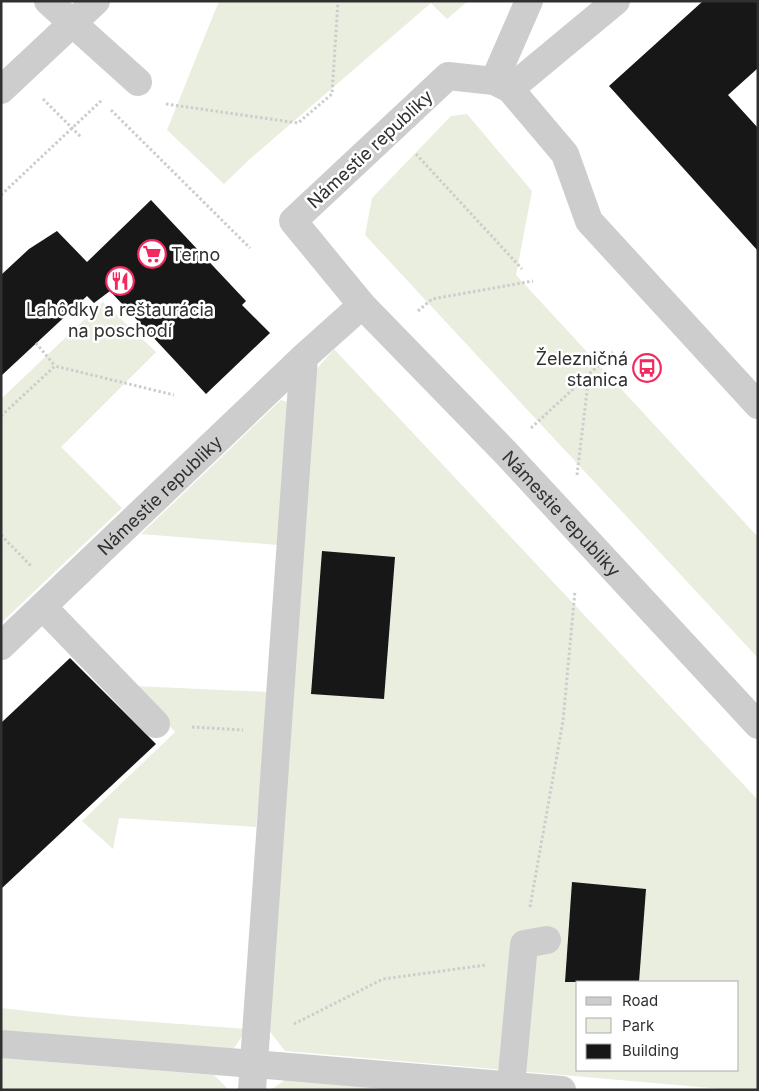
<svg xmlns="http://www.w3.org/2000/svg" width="759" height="1091" font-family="Inter,sans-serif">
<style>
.green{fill:#eaeede;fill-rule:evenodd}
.building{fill:#171717}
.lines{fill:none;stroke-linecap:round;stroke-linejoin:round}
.path{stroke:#cdcdcd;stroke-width:3;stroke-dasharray:2.5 2.5;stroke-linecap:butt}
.minor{stroke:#cdcdcd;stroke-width:28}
.labels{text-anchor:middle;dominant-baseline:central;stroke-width:5;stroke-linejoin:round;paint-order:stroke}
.street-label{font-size:18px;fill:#303030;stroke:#fff}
.poi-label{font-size:18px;fill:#303030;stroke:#fff;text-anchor:start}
</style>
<rect width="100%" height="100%" fill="#fff"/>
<g class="green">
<polygon points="219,1 468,1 447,19 431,3 251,158 224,184 167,130"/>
<polygon points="467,114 532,191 516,275 758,537 758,658 365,235 372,198 451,116"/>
<polygon points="103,302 156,352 61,447 122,508 1,623 1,399"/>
<path d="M334 349 758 800V1090H734L285 1051 268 1029 314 372ZM578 982H738V1070H578Z"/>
<polygon points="281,400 291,403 278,545 141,534"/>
<polygon points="134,686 270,692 256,827 119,818 113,849 82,821 175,732"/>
<polygon points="1,1008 72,1016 247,1029 230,1054 1,1031"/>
<polygon points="1,1058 214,1075 229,1090 1,1090"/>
<polygon points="286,1079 421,1090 271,1090"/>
</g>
<g class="building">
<polygon points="703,1 758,1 758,68 728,95 758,128 758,251 609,86"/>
<polygon points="151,200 246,301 242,305 270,333 206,394 110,291 94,303 87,296 1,376 1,275 29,249 57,231 87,262"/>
<polygon points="322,551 395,557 384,699 311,694"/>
<polygon points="70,658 156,744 1,889 1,723"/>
<polygon points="572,882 646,889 639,982 565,982"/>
</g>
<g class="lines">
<g class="path">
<polyline points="43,99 82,138"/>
<polyline points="166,104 298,123 332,94 338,1"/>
<polyline points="111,110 250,248"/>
<polyline points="416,154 522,269"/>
<polyline points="1,195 103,99"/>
<polyline points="418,311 432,299 533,281"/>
<polyline points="36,343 55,366"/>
<polyline points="1,416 55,366 174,395"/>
<polyline points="531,428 613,352"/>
<polyline points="577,475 589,374"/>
<polyline points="1,535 32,567"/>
<polyline points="192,727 243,730"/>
<polyline points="530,907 563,721 575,591"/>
<polyline points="294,1024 383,979 486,965"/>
</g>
<g class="minor">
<polyline points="48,1 138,82"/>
<polyline points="494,81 529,1"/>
<polyline points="510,89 616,1"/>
<polyline points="1,90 96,1"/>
<path id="s1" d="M758 405 589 221 565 154 510 89 494 81 448 76 293 221 362 305 505 452 758 725"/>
<polyline points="43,607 156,724"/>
<path id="s2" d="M1 646 304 357 362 305"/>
<polyline points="1,1044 254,1064 562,1090"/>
<polyline points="511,1085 524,944 547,940"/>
<polyline points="252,1090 304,357"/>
</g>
</g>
<defs>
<symbol id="supermarket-ring" viewBox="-11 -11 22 22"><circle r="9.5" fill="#fff" stroke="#f1295f" stroke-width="1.5"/><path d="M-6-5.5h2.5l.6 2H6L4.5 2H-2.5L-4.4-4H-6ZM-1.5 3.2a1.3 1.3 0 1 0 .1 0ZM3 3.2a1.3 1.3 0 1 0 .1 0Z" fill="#f1295f"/></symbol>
<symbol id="restaurant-ring" viewBox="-11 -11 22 22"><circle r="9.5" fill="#fff" stroke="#f1295f" stroke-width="1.5"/><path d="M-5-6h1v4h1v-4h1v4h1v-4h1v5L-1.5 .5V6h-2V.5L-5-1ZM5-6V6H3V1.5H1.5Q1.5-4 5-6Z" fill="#f1295f"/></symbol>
<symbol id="bus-ring" viewBox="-11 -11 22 22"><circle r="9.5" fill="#fff" stroke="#f1295f" stroke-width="1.5"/><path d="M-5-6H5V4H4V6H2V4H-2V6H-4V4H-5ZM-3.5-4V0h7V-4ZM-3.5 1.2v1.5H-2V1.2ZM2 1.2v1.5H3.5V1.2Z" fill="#f1295f"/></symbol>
</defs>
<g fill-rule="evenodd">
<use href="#supermarket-ring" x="136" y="238" width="32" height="32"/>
<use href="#restaurant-ring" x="104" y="265" width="32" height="32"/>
<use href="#bus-ring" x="631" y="352" width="32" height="32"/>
</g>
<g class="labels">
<g class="street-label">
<text transform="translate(370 149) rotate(-43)">Námestie republiky</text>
<text stroke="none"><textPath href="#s2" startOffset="219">Námestie republiky</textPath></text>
<text stroke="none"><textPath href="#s1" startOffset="1080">Námestie republiky</textPath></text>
</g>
<g class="poi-label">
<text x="171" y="254">Terno</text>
<text x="120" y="309" text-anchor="middle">Lahôdky a reštaurácia<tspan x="120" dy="21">na poschodí</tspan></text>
<text x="628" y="358" text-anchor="end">Železničná<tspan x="628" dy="21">stanica</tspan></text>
</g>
</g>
<rect width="759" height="1091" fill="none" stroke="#303030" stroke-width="5"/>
<rect x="576" y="981" width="162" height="90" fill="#ffffff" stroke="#acacac"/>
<rect x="586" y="997" width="25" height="8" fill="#cdcdcd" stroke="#acacac"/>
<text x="622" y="1006" font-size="15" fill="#303030">Road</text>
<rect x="586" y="1018" width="25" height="15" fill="#eaeede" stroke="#acacac"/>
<text x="622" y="1031" font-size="15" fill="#303030">Park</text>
<rect x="586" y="1044" width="25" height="15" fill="#171717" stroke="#acacac"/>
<text x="622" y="1056" font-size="15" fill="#303030">Building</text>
</svg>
